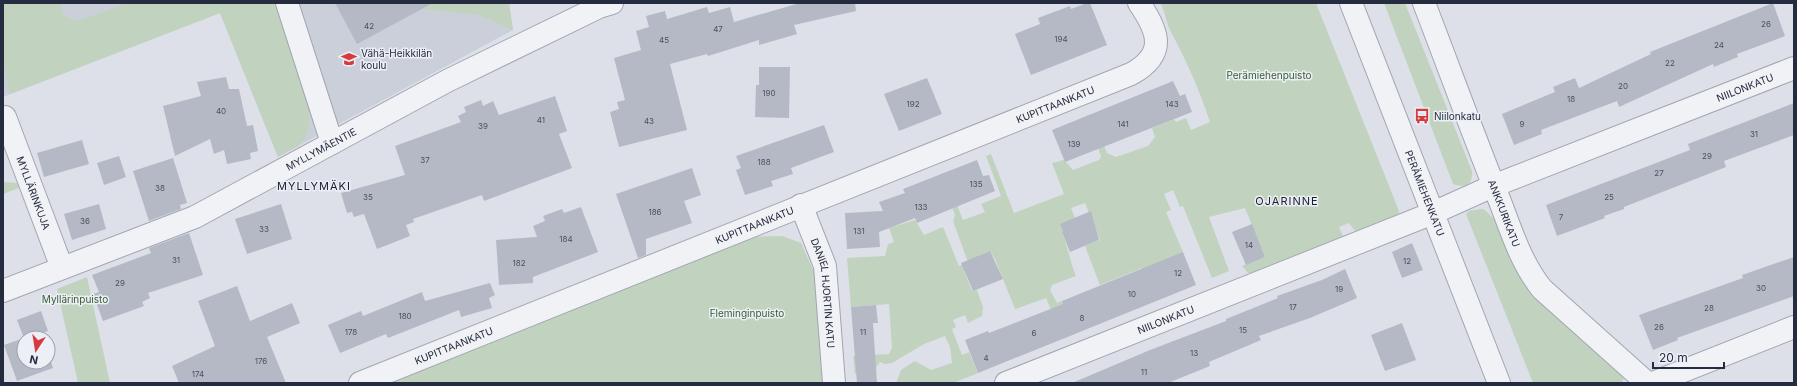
<svg xmlns="http://www.w3.org/2000/svg" width="1797" height="386" font-family="Inter,sans-serif">
<style>
.built{fill:#cbcfda}
.green{fill:#c1d3be}
.building{fill:#b4b9c5}
.lines{fill:none;stroke-linecap:round;stroke-linejoin:round}
.minor-casing{stroke:#a2a6b2;stroke-width:24}
.minor{stroke:#f0f2f6;stroke-width:22}
.labels{text-anchor:middle;dominant-baseline:central;stroke-width:3;stroke-linejoin:round;paint-order:stroke}
.number-label{font-size:8px;fill:#4a4f61}
.poi-label{font-size:10px;fill:#262c40;stroke:#edeff6;text-anchor:start}
.park-label{font-size:10px;fill:#355c33;stroke:#edeff6}
.street-label{font-size:10px;fill:#262c40;stroke:#edeff6}
.neighbourhood-label{font-size:11px;letter-spacing:1px;fill:#181d30;stroke:#edeff6}
</style>
<rect width="100%" height="100%" fill="#dde0e8"/>
<polygon class="built" points="3,3 509,3 513,30 278,157 220,13 3,97"/>
<g class="green">
<path d="M3 3H61L63 15 77 21 128 3H279L307 98C310 114 312 135 298 146 292 150 284 153 278 157L220 13 10 94 3 63Z"/>
<polygon points="433,3 509,3 513,30 479,15 422,9"/>
<path d="M1160 3H1316L1399 211 1398 214 1355 231 1349 223 1339 227 1343 236 1251 273H1248L1242 266 1265 257 1245 208 1209 217 1229 271 1212 278 1183 206 1180 207 1173 190 1164 194 1171 210 1166 212 1183 252 1173 294 1163 298 1155 278 1147 281 1142 268 1100 285 1085 246 1100 240 1085 203 1071 208 1078 225 1062 232C1068 247 1070 262 1076 276L1052 285 1050 290 1057 303 1062 301 1075 334 1063 339 1046 298 1015 309 995 259 990 251 978 256 964 271 972 291 977 290 983 307 982 316 968 323 965 315 953 320 956 327 952 329 962 355 969 352 978 373 953 383H896L901 370 915 361 931 370 952 363 950 347 945 336 924 344 892 363 885 364 880 362 872 373 855 374 853 356 889 354 892 348 889 304 851 307 847 258 885 256 888 244 894 242 889 228 915 220 924 235 943 227 959 266 968 262 953 221 955 215 939 175 944 173 963 220 985 212 981 204 1001 196 986 156 991 154 1014 213 1064 194 1052 163 1064 160 1073 170 1099 160 1101 156 1086 116 1091 114 1107 153 1116 157 1148 146 1155 137 1152 128 1174 119 1176 122 1186 118 1191 130 1210 122C1200 91 1186 60 1171 32 1166 23 1166 13 1160 3Z"/>
<path d="M1384 3H1405L1472 171C1473 185 1465 188 1453 184Z"/>
<polygon points="3,182 17,183 19,188 3,194"/>
<polygon points="1481,209 1485,210 1495,220 1624,377 1622,383 1533,383 1466,214 1469,211"/>
<polygon points="782,236 801,243 815,274 823,383 391,383 749,237"/>
<polygon points="87,277 110,383 78,383 57,289"/>
</g>
<g class="building">
<polygon points="335,3 433,3 357,44"/>
<polygon points="800,3 855,3 856,11 794,25 797,34 759,45 759,40 708,56 707,54 670,64 687,130 619,147 610,112 619,109 617,102 625,100 614,58 641,50 636,31 649,27 646,16 665,11 667,19 707,7 709,13 730,7 734,22"/>
<polygon points="1087,3 1090,3 1107,45 1031,75 1015,34 1040,24 1038,18 1070,6 1071,9"/>
<polygon points="1773,3 1785,36 1737,54 1738,57 1714,67 1713,64 1619,107 1617,101 1541,130 1542,134 1514,145 1502,114 1555,92 1553,87 1575,78 1579,88 1651,54 1650,52"/>
<polygon points="759,67 790,67 789,118 755,117 756,85 759,85"/>
<polygon points="226,77 229,89 239,89 247,126 253,125 258,151 250,153 251,159 227,164 224,150 214,154 210,139 175,156 163,106 201,96 197,82"/>
<polygon points="927,78 942,114 899,131 884,94"/>
<polygon points="1173,81 1180,96 1185,94 1192,112 1065,162 1052,130"/>
<polygon points="555,96 567,131 559,134 572,168 484,201 482,195 413,219 414,222 406,225 410,236 377,249 364,214 354,217 352,212 347,213 341,193 405,175 395,146 461,122 458,116 466,112 464,107 481,100 483,106 493,101 499,115"/>
<polygon points="1794,103 1794,135 1724,161 1726,167 1624,207 1624,209 1604,216 1605,218 1557,236 1546,205 1690,150 1688,144"/>
<polygon points="824,125 834,152 791,168 793,174 771,181 773,186 745,195 736,170 741,168 736,156"/>
<polygon points="82,140 89,164 44,177 37,153"/>
<polygon points="119,156 126,177 104,185 97,163"/>
<polygon points="173,158 187,203 180,205 181,209 149,221 133,171"/>
<polygon points="977,160 983,176 989,175 995,191 917,223 915,218 879,232 880,247 847,249 845,213 883,211 879,202 905,193 903,189"/>
<polygon points="692,168 701,195 684,201 692,223 646,239 646,255 638,258 616,194"/>
<polygon points="99,204 106,229 72,240 64,214"/>
<polygon points="281,204 292,239 247,254 235,219"/>
<polygon points="581,207 598,252 533,277 533,283 499,285 496,240 537,237 533,226 545,221 543,216 562,209 564,213"/>
<polygon points="1091,211 1099,240 1070,252 1062,232 1063,231 1060,224"/>
<polygon points="1252,224 1265,257 1246,265 1232,232"/>
<polygon points="189,233 203,275 148,293 150,298 142,302 144,306 103,321 93,294 99,292 92,275 151,253 149,248"/>
<polygon points="1412,243 1423,270 1402,278 1392,252"/>
<polygon points="990,251 1003,279 973,291 961,263"/>
<polygon points="1183,252 1196,285 978,373 965,340 988,331 989,333 1063,304 1062,301"/>
<polygon points="1794,257 1794,296 1677,338 1678,340 1653,350 1639,315 1743,278 1742,275"/>
<polygon points="1345,269 1357,298 1310,318 1259,336 1261,340 1209,362 1210,366 1168,383 1072,383 1150,350 1226,321 1226,319 1278,298 1277,296 1322,280"/>
<polygon points="490,283 495,295 489,298 492,308 461,317 459,310 388,338 386,334 340,353 328,325 361,311 363,316 422,292 425,301"/>
<polygon points="237,286 250,321 292,303 300,323 267,337 286,383 179,383 172,366 215,346 198,301"/>
<polygon points="876,305 878,323 873,323 877,383 857,383 851,307"/>
<polygon points="41,311 48,331 41,334 42,338 24,338 24,362 48,362 48,353 53,368 17,381 4,345 24,338 17,320"/>
<polygon points="1402,323 1416,360 1385,371 1371,335"/>
</g>
<g class="lines">
<defs>
<g id="minor">
<polyline points="287,3 332,143"/>
<path id="s1" d="M1351 3 1499 383"/>
<path id="s2" d="M1424 3C1449 68 1473 134 1499 199 1511 230 1521 263 1542 289L1647 383"/>
<path id="s3" d="M5 117 62 268"/>
<path id="s4" d="M801 205 825 266 834 383"/>
<path id="s5" d="M3 291 195 217 447 81 599 7 612 3"/>
<path id="s6" d="M360 383 1131 74C1167 54 1159 32 1139 3"/>
<path id="s7" d="M1006 383 1433 213 1493 186 1794 68"/>
<polyline points="1653,383 1794,327"/>
</g>
</defs>
<use href="#minor" class="minor-casing"/>
<use href="#minor" class="minor"/>
</g>
<defs>
<symbol id="school-bare" viewBox="-9 -9 18 18"><path d="M0-5L7-2L0 1L-7-2ZM-4 1L0 2.5L4 1V4Q0 6-4 4Z" fill="#d53b3d" stroke="#edeff6" stroke-width="2.5" paint-order="stroke"/></symbol>
<symbol id="bus-bare" viewBox="-9 -9 18 18"><path d="M-5-6H5V4H4V6H2V4H-2V6H-4V4H-5ZM-3.5-4V0h7V-4ZM-3.5 1.2v1.5H-2V1.2ZM2 1.2v1.5H3.5V1.2Z" fill="#d53b3d" stroke="#edeff6" stroke-width="2.5" paint-order="stroke"/></symbol>
</defs>
<g fill-rule="evenodd">
<use href="#school-bare" x="338" y="48" width="22" height="22"/>
<use href="#bus-bare" x="1411" y="105" width="22" height="22"/>
</g>
<g class="labels">
<g class="number-label">
<text x="1766" y="24">26</text>
<text x="369" y="26">42</text>
<text x="718" y="29">47</text>
<text x="1061" y="39">194</text>
<text x="664" y="40">45</text>
<text x="1719" y="45">24</text>
<text x="1670" y="63">22</text>
<text x="1623" y="86">20</text>
<text x="769" y="93">190</text>
<text x="1571" y="99">18</text>
<text x="913" y="104">192</text>
<text x="1172" y="104">143</text>
<text x="221" y="111">40</text>
<text x="541" y="120">41</text>
<text x="649" y="121">43</text>
<text x="1123" y="124">141</text>
<text x="1522" y="124">9</text>
<text x="483" y="126">39</text>
<text x="1754" y="134">31</text>
<text x="1074" y="144">139</text>
<text x="1707" y="156">29</text>
<text x="425" y="160">37</text>
<text x="764" y="162">188</text>
<text x="1659" y="173">27</text>
<text x="976" y="184">135</text>
<text x="160" y="188">38</text>
<text x="368" y="197">35</text>
<text x="1609" y="197">25</text>
<text x="921" y="207">133</text>
<text x="655" y="212">186</text>
<text x="1561" y="217">7</text>
<text x="85" y="221">36</text>
<text x="264" y="229">33</text>
<text x="859" y="231">131</text>
<text x="566" y="239">184</text>
<text x="1249" y="245">14</text>
<text x="176" y="260">31</text>
<text x="1407" y="261">12</text>
<text x="519" y="263">182</text>
<text x="1178" y="273">12</text>
<text x="120" y="283">29</text>
<text x="1761" y="288">30</text>
<text x="1339" y="289">19</text>
<text x="1132" y="294">10</text>
<text x="1293" y="307">17</text>
<text x="1709" y="308">28</text>
<text x="405" y="316">180</text>
<text x="1082" y="318">8</text>
<text x="1659" y="327">26</text>
<text x="1243" y="330">15</text>
<text x="351" y="332">178</text>
<text x="863" y="332">11</text>
<text x="1034" y="333">6</text>
<text x="1194" y="353">13</text>
<text x="986" y="358">4</text>
<text x="261" y="361">176</text>
<text x="1144" y="372">11</text>
<text x="198" y="374">174</text>
</g>
<g class="poi-label">
<text x="361" y="53">Vähä-Heikkilän<tspan x="361" dy="12">koulu</tspan></text>
<text x="1434" y="116">Niilonkatu</text>
</g>
<g class="park-label">
<text x="1269" y="75">Perämiehenpuisto</text>
<text x="75" y="299">Myllärinpuisto</text>
<text x="747" y="313">Fleminginpuisto</text>
</g>
<g class="street-label">
<text stroke="none"><textPath href="#s7" startOffset="796">NIILONKATU</textPath></text>
<text stroke="none"><textPath href="#s6" startOffset="749">KUPITTAANKATU</textPath></text>
<text stroke="none"><textPath href="#s5" startOffset="349">MYLLYMÄENTIE</textPath></text>
<text stroke="none"><textPath href="#s3" startOffset="81">MYLLÄRINKUJA</textPath></text>
<text stroke="none"><textPath href="#s1" startOffset="204">PERÄMIEHENKATU</textPath></text>
<text stroke="none"><textPath href="#s2" startOffset="225">ANKKURIKATU</textPath></text>
<text stroke="none"><textPath href="#s6" startOffset="425">KUPITTAANKATU</textPath></text>
<text stroke="none"><textPath href="#s4" startOffset="92">DANIEL HJORTIN KATU</textPath></text>
<text stroke="none"><textPath href="#s7" startOffset="172">NIILONKATU</textPath></text>
<text stroke="none"><textPath href="#s6" startOffset="101">KUPITTAANKATU</textPath></text>
</g>
<g class="neighbourhood-label">
<text x="314" y="186">MYLLYMÄKI</text>
<text x="1287" y="201">OJARINNE</text>
</g>
</g>
<rect width="1797" height="386" fill="none" stroke="#262c40" stroke-width="8"/>
<g transform="translate(36 350) rotate(192)"><circle r="19" fill="#edeff6" stroke="#9da1ad"/>
<path d="M0-3L7 15L0 10L-7 15Z" fill="#d53b3d"/>
<text y="-6" font-size="11" font-weight="bold" text-anchor="middle" fill="#262c40">N</text>
</g>
<path d="M1653 362v6h71v-6" fill="none" stroke="#262c40" stroke-width="2"/>
<text x="1659" y="362" font-size="12" fill="#262c40" stroke="#edeff6" stroke-width="3" paint-order="stroke">20 m</text>
</svg>
